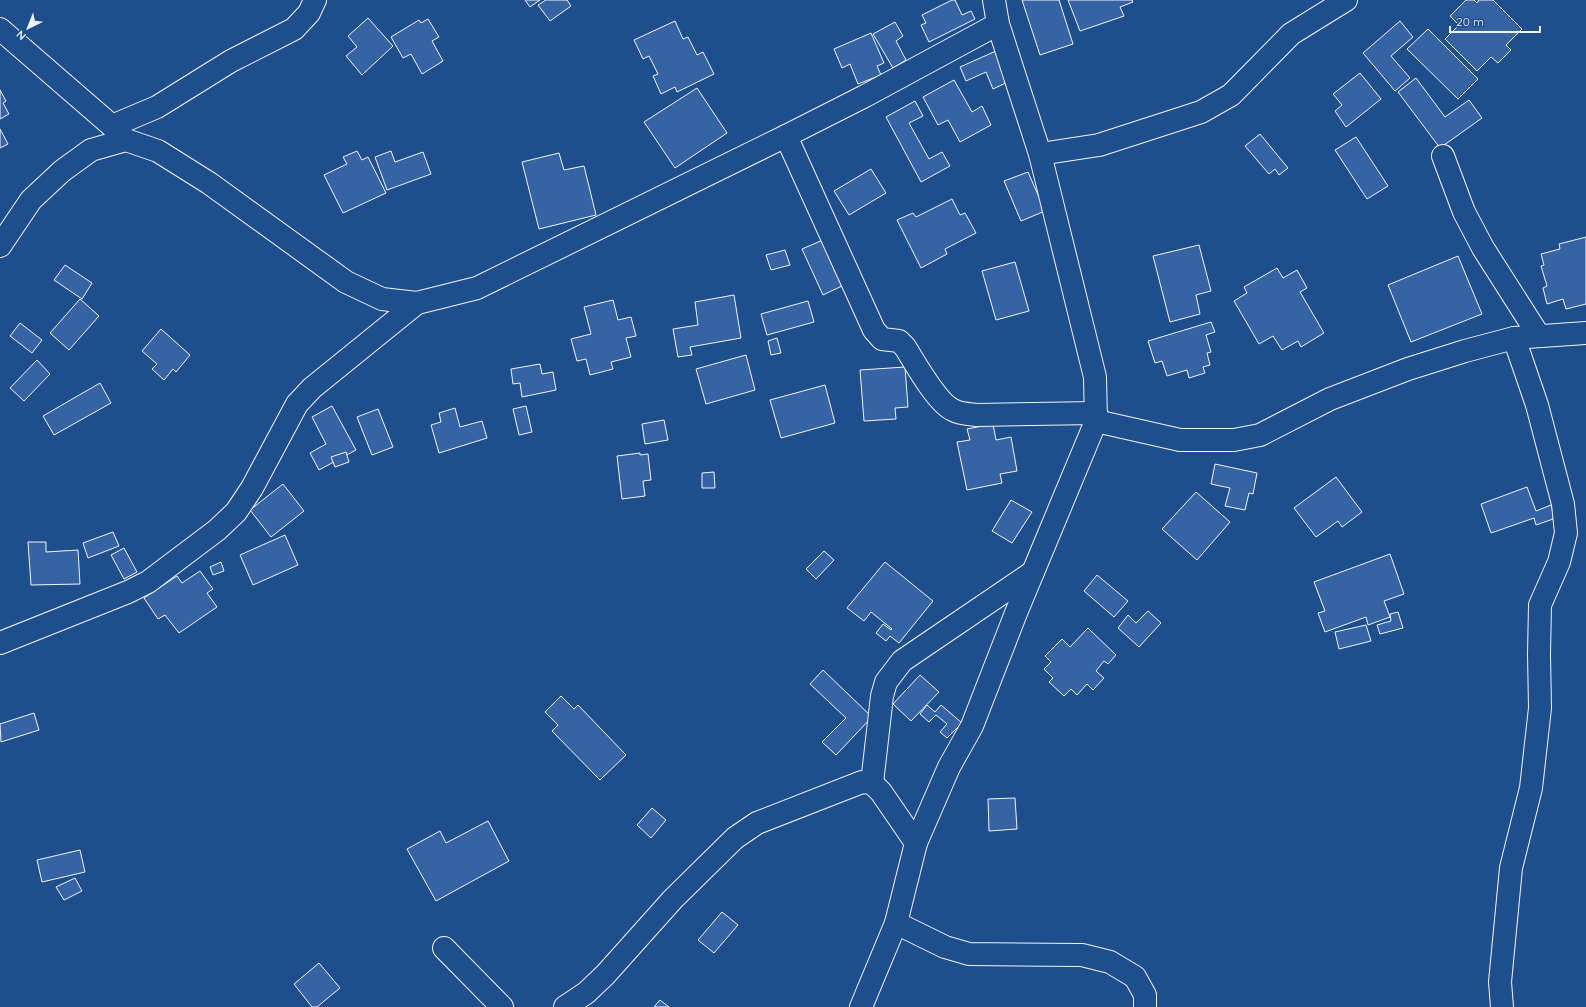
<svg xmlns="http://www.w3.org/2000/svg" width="1586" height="1007" font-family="Quicksand,sans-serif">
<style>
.building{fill:#3563a3;stroke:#f2f6ff}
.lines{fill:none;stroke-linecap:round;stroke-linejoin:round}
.minor-casing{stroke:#f2f6ff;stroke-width:24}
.minor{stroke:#1f4e8c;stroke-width:22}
</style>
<rect width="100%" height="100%" fill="#1f4e8c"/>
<g class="building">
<polygon points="525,0 540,0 530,7"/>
<polygon points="546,0 567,0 571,6 550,21 538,5"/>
<polygon points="952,0 955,0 962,15 971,11 975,19 929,42 921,25 926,23 922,15"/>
<polygon points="1022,0 1059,0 1073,44 1040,55"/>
<polygon points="1068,0 1132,0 1133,2 1120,7 1124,16 1080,31"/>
<polygon points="1466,0 1474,0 1477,3 1479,0 1493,0 1522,29 1506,45 1511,50 1498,63 1491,57 1477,71 1445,39 1459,25 1450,16"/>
<polygon points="368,18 393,46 362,75 346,56 357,47 348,36"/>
<polygon points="428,19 439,37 432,41 443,61 422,74 411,54 403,58 391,37 419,20 421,23"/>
<polygon points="675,21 683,39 688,37 697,55 703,52 714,74 677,92 675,87 661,94 653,76 658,74 649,56 643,59 634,40"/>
<polygon points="1400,21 1413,37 1391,56 1410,78 1395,91 1363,53"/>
<polygon points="895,22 903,36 896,41 906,60 893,68 873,34"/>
<polygon points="1428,29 1478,79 1458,99 1407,49"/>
<polygon points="871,33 884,63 877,66 881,75 858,84 850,64 842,68 834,49"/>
<polygon points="996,51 1010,81 993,89 986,72 966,81 960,67"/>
<polygon points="1360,73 1381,99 1346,127 1335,111 1342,105 1333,94"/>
<polygon points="1416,78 1445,117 1469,100 1482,118 1440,148 1398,92"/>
<polygon points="954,80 972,112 982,106 991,125 960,142 948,120 938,125 923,97"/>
<polygon points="697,88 727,133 675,168 644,122"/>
<polygon points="0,90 6,101 3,103 9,114 0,119"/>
<polygon points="915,101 923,116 909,123 929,159 942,152 950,166 921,182 886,117"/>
<polygon points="0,129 8,144 0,148"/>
<polygon points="1260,134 1288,168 1279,175 1275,169 1269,174 1245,146"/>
<polygon points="1356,137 1388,186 1367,199 1335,150"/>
<polygon points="357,151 362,160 368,157 386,193 343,213 324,175 347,164 343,157"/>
<polygon points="391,151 395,162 423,152 431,174 387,190 375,157"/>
<polygon points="559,153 564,170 584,166 596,215 539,229 522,162"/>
<polygon points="871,169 886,193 849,215 834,191"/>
<polygon points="1028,172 1045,211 1021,221 1004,181"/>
<polygon points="952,199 960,215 965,213 976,233 945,249 947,254 921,268 897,220 913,213 916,217"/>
<polygon points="1586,237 1586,304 1566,309 1563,299 1547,304 1543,288 1547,286 1541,266 1544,265 1541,254 1560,249 1559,244"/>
<polygon points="823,240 844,285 823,295 802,249"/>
<polygon points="1199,245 1211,291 1196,295 1200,314 1170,322 1153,256"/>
<polygon points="785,250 790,265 771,270 766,255"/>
<polygon points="1458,256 1482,314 1411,342 1388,285"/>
<polygon points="1015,262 1029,311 996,320 982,271"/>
<polygon points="65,265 92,283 82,299 54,280"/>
<polygon points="1277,268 1283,278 1297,270 1307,288 1300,292 1324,333 1301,347 1298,341 1282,350 1273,336 1259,344 1234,301 1247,293 1244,287"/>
<polygon points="734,295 741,338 690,347 692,355 678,357 673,329 698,325 695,302"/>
<polygon points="80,299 99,316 69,350 50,333"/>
<polygon points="613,300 618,320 631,317 636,336 626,338 631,357 611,362 613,369 590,375 586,359 577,361 571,339 591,334 584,307"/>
<polygon points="808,301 814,322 767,335 761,314"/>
<polygon points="1211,322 1215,332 1206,335 1211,352 1207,353 1210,365 1203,367 1205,373 1189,378 1187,370 1167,376 1162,361 1155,363 1148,341"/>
<polygon points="20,323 42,340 32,353 10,336"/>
<polygon points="161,329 190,355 176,372 173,369 164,380 152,369 157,364 142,351"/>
<polygon points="777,338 781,353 771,355 768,341"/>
<polygon points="746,355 755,390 706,404 696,369"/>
<polygon points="37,360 50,374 24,401 10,388"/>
<polygon points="540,364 542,374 553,372 556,390 522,397 520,383 513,384 511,369"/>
<polygon points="905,367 908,407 895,408 896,419 864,421 860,370"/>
<polygon points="100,383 111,403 54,435 43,416"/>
<polygon points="825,385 835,423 781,438 770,400"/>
<polygon points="332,406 356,450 319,470 310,453 326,444 312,417"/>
<polygon points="526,406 532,432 519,435 513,409"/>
<polygon points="455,408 460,427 482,421 487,438 439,453 431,425 441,422 439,413"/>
<polygon points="378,409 393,447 372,455 357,417"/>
<polygon points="664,420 668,440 645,444 642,424"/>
<polygon points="993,424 996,440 1011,437 1017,471 1000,474 1002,483 967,490 957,442 970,440 967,429"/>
<polygon points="346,452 349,462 335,467 331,457"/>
<polygon points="640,453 640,455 648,454 651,480 643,481 645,496 622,499 617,456"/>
<polygon points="1215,464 1257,473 1253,494 1249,493 1245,510 1225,506 1230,488 1211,484"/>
<polygon points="714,472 715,488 702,488 702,473"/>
<polygon points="1336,477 1362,512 1342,527 1338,521 1316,537 1294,508"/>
<polygon points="283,484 304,511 271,537 250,510"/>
<polygon points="1527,487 1536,511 1551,505 1556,518 1536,525 1534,518 1491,533 1481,504"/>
<polygon points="1196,492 1230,522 1197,560 1162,529"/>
<polygon points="1011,500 1032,512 1012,543 992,531"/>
<polygon points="113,532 119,546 88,558 83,543"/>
<polygon points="285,535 298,565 253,585 240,555"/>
<polygon points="28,542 46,542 46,552 78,550 80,584 31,585"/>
<polygon points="124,548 137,572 124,579 111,555"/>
<polygon points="824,551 834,560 816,579 806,569"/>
<polygon points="1390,554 1404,594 1384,601 1390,617 1368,625 1366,617 1325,632 1318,613 1325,611 1314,582"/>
<polygon points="221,562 224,571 213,575 210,567"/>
<polygon points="885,562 933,601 899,643 890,636 886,641 876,633 883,624 891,630 892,629 871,612 864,621 847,608"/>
<polygon points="200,571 213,589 207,593 217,607 179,633 165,615 158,619 144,598 177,576 182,583"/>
<polygon points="1097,575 1128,601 1114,617 1084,591"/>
<polygon points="1148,611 1161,623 1139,647 1118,628 1128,615 1136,623"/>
<polygon points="1398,612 1403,628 1380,634 1377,625 1391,621 1390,614"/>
<polygon points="1366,625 1371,641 1339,649 1335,632"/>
<polygon points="1088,628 1116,655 1108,664 1104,661 1096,671 1104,678 1093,690 1087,684 1077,695 1071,689 1064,696 1049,682 1053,678 1044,669 1051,662 1045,656 1062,639 1070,647"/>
<polygon points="823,670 872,717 836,755 822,742 846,718 810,684"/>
<polygon points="920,675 939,692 911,721 893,704"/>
<polygon points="561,696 574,709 578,705 626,755 600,780 552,731 558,725 545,712"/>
<polygon points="927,705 935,712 941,705 962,723 947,738 940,732 947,724 936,715 929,722 920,714"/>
<polygon points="34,713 39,730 1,742 0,724"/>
<polygon points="1015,798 1017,829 989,831 988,799"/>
<polygon points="652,808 666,820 651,838 637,825"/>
<polygon points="488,821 509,861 436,901 407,849 440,831 446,843"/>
<polygon points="80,850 85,872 42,882 37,860"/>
<polygon points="75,878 82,891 64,900 56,887"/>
<polygon points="722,912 738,925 714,953 698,940"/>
<polygon points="319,963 340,988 317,1007 312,1007 294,984"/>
<polygon points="660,1000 669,1007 654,1007"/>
</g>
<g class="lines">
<defs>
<g id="minor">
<polyline points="0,29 112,126 122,136"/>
<polyline points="112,126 157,107 231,61 294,29 309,13 315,0"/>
<path d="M786 136 874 330 882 339 899 341 905 347C915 363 937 403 953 410 960 414 969 414 977 415L1096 413"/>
<polyline points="1040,154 1099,145 1201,112 1231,95 1291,34 1346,0"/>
<polyline points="1443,156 1464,212 1483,248 1539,336"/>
<polyline points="0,246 31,200 62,171 91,150 126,140 158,151 209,183 346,282 382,299 417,303 477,288 786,136 865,96 998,24"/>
<polyline points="1096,421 1180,440 1234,440 1260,435 1330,399 1408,369 1465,351 1514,338 1586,333"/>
<polyline points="0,643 128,592 148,582 217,530 236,512 252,488 297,404 312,388 417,303"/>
<polyline points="872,783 882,696 886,682 902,661 1033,572"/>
<polyline points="896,923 945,947 969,954 1082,955 1110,962 1135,977 1145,995 1145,1007"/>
<polyline points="444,948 502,1007"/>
<polyline points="565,1007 586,993 605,975 673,899 735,838 757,823 862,782 872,783 881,792 916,843"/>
<polyline points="861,1007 896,923 916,843 949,767 972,726 1016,613 1096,421 1095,377 1040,154 998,24 994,0"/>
<polyline points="1502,1007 1500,982 1511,868 1531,788 1540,708 1539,654 1540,605 1559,562 1566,533 1563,504 1537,405 1514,338"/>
</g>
</defs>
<use href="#minor" class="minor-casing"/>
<use href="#minor" class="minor"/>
</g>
<g transform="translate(28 28) rotate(223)" stroke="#1f4e8c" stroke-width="3" paint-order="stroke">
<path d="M0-3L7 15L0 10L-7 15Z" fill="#f2f6ff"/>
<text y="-6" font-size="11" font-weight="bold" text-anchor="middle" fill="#f2f6ff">N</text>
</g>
<path d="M1450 26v6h90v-6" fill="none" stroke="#f2f6ff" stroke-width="2"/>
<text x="1456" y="26" font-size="12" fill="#f2f6ff" stroke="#1f4e8c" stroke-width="3" paint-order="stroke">20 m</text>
</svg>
